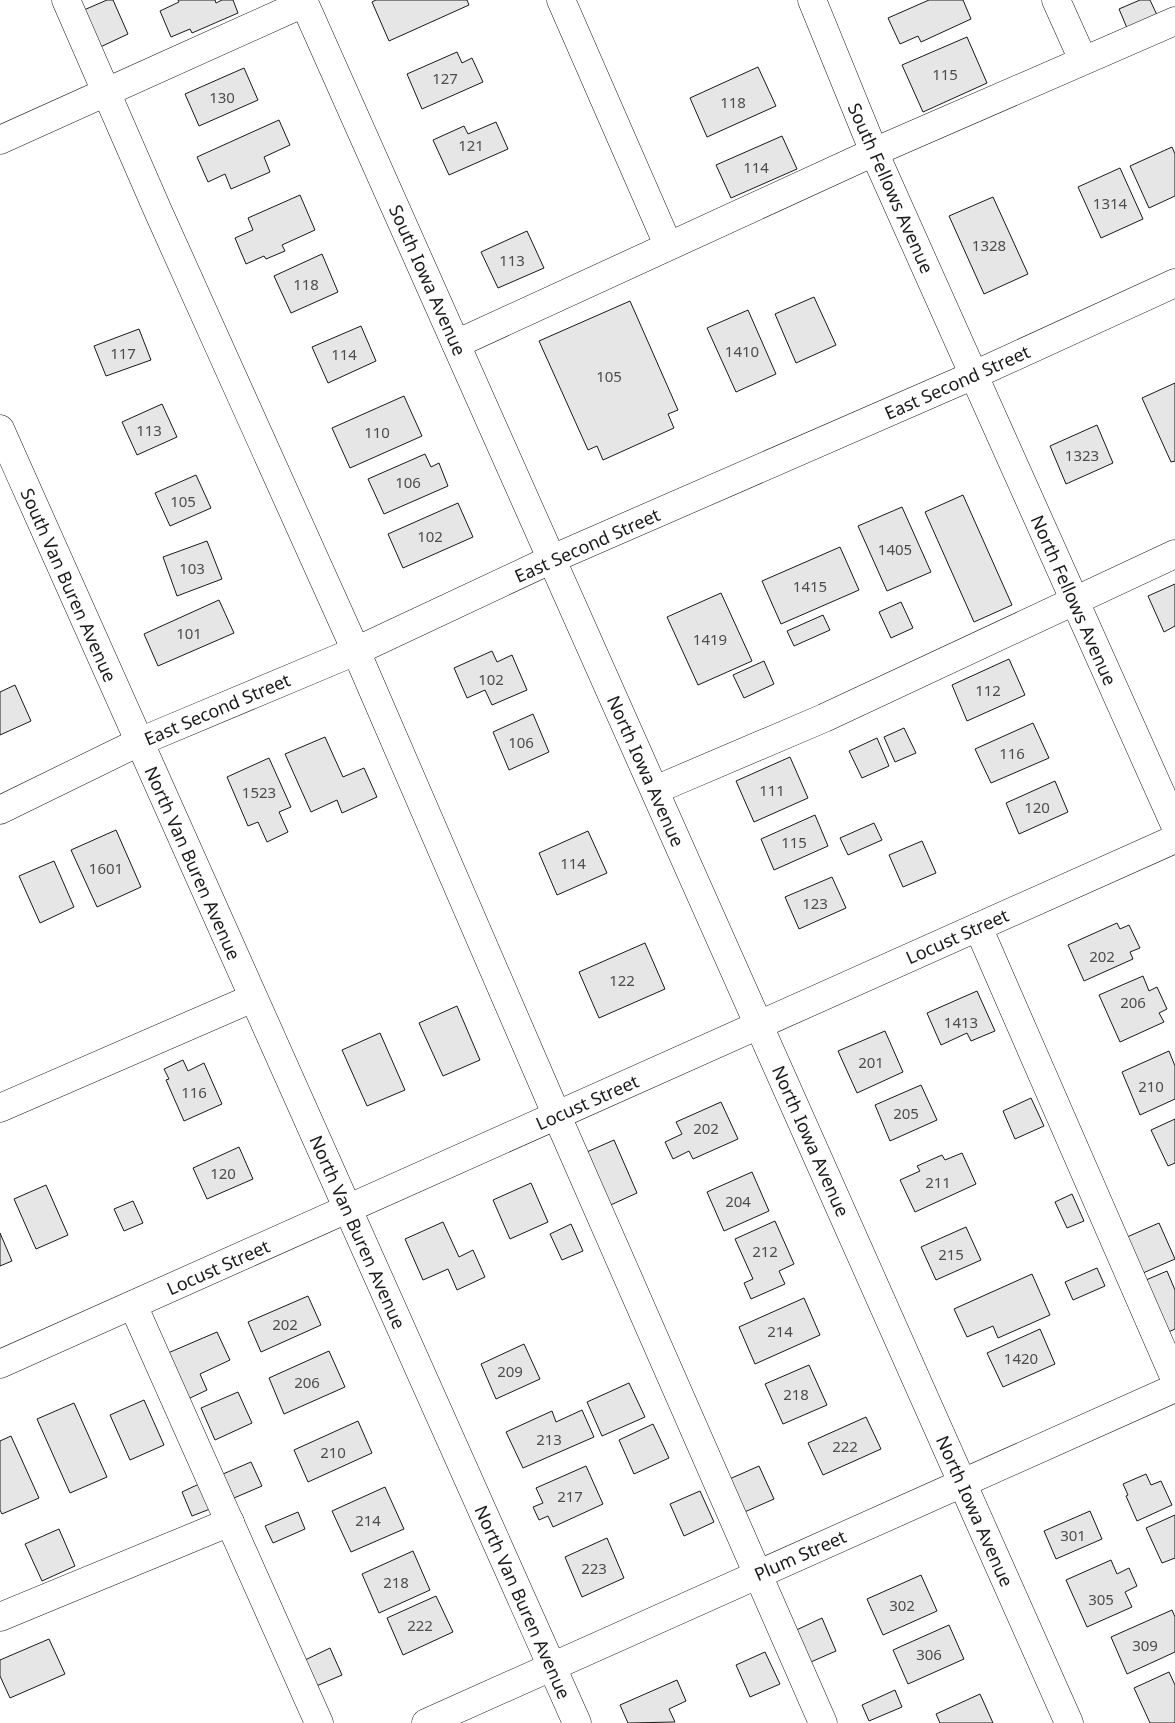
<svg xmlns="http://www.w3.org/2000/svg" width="1175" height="1723" font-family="'Noto Sans',sans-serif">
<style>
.building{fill:#e6e6e6;stroke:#1a1a1a}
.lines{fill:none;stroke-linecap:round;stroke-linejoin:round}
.minor-casing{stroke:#1a1a1a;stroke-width:29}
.major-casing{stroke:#1a1a1a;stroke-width:29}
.minor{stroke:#fff;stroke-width:28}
.major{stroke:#fff;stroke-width:28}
.labels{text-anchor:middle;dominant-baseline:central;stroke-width:4;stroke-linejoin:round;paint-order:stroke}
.number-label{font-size:15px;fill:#4d4d4d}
.street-label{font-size:18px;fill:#1a1a1a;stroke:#fff}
</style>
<rect width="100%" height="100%" fill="#fff"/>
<g class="building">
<polygon points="107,0 113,0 128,34 94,50 77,13"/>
<polygon points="178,0 215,0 216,3 222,0 233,0 238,13 192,33 190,29 171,37 160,11 179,2"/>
<polygon points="376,0 467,0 469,5 389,41 372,2"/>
<polygon points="929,0 963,0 971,19 921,42 918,36 900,44 888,18"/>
<polygon points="1140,0 1150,0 1157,15 1127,28 1119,9"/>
<polygon points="967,37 987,83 923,112 902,65"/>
<polygon points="457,52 462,63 472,58 483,82 422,109 407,74"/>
<polygon points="758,67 776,106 707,137 690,98"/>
<polygon points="244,68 258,100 199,126 185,94"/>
<polygon points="279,120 290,145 264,157 270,172 231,189 225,174 208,182 197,157"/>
<polygon points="496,122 508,149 449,175 433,140 464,126 468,134"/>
<polygon points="782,136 797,169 731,198 716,165"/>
<polygon points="1172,147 1175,154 1175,196 1149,208 1130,166"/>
<polygon points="1120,168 1143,219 1101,238 1078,187"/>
<polygon points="300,195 315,230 282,245 285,251 266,259 264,256 246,264 235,238 253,230 248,218"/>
<polygon points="993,197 1028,274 984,294 949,216"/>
<polygon points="527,231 544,268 498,288 481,252"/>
<polygon points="322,254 338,292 291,313 274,276"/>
<polygon points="814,297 836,345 796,363 775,314"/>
<polygon points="630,301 678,410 668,414 674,428 603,460 597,446 588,450 539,341"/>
<polygon points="748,310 776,374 736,392 707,328"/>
<polygon points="361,326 376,361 328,383 312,347"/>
<polygon points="139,329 151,360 106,376 94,346"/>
<polygon points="1175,383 1175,461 1171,462 1142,398"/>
<polygon points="404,396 422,436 350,468 332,428"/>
<polygon points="162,404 177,437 137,455 122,422"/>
<polygon points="1097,425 1113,463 1066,484 1050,446"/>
<polygon points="425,454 431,467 439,463 448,486 384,514 368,479"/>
<polygon points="196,475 211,508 170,526 155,493"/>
<polygon points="963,495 1012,605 974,622 925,512"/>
<polygon points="458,503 473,537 403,568 388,534"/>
<polygon points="902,507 931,572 887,591 858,526"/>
<polygon points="207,541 222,579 177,596 163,557"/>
<polygon points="840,547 859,590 781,624 762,581"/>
<polygon points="1175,584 1175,626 1164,632 1148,596"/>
<polygon points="721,593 752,661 698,685 667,617"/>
<polygon points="219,600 234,633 158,666 144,634"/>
<polygon points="901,602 913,628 891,638 879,612"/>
<polygon points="823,615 830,630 794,646 787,631"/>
<polygon points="492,651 497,662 512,655 527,690 492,705 485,690 467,698 454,668"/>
<polygon points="1009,659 1025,695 967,721 952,685"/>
<polygon points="764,661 774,684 744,698 733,675"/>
<polygon points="15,685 31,721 0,735 0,692"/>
<polygon points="533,714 549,752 509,770 493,732"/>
<polygon points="1033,723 1049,758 991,783 975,749"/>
<polygon points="904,728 916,753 895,762 884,737"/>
<polygon points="325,737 343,777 364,768 377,797 342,813 337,800 311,812 285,754"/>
<polygon points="877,738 889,766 862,778 849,751"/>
<polygon points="790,757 808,798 754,822 736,781"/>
<polygon points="269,758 291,807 279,812 288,832 267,842 258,822 248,826 227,777"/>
<polygon points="1055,781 1068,812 1019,834 1006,803"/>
<polygon points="815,815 828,846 774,870 761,839"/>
<polygon points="874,823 882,840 848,855 840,838"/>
<polygon points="116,830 141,887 97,907 71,850"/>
<polygon points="588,831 607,873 557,895 539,853"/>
<polygon points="922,841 936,873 903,887 889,855"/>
<polygon points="54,861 74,907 40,923 19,876"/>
<polygon points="832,877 846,908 799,929 785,897"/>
<polygon points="1117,923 1120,929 1129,925 1140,948 1130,952 1133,959 1084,981 1068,945"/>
<polygon points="645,943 665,989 599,1018 579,972"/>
<polygon points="1143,976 1149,991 1157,987 1167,1009 1159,1013 1164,1022 1120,1042 1099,995"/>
<polygon points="977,991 995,1031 971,1041 967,1033 941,1045 927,1013"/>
<polygon points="457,1006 480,1060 443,1076 419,1023"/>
<polygon points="885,1031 903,1072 857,1093 838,1051"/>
<polygon points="380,1033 405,1090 367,1106 342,1050"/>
<polygon points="1169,1051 1175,1066 1175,1099 1140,1115 1122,1072"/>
<polygon points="183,1060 188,1071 204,1063 222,1104 184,1121 166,1080 169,1079 164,1069"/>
<polygon points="921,1085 937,1120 890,1141 875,1105"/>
<polygon points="1031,1098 1044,1126 1015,1139 1003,1111"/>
<polygon points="721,1102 738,1139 693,1159 689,1151 673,1159 665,1142 682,1134 676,1122"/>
<polygon points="1175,1119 1175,1163 1168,1166 1151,1130"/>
<polygon points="614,1140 637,1193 604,1208 580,1155"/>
<polygon points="239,1147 253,1179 207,1199 193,1168"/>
<polygon points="962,1153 976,1184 915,1212 900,1180 920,1171 917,1166 942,1155 945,1160"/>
<polygon points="752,1172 769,1211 724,1231 707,1192"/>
<polygon points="531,1183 548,1222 510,1239 493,1200"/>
<polygon points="46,1185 68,1235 36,1249 14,1199"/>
<polygon points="1072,1194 1084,1221 1067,1228 1055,1202"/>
<polygon points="133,1201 143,1223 124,1231 114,1209"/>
<polygon points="775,1221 794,1264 779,1271 785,1284 751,1299 744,1283 753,1279 735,1239"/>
<polygon points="443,1222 459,1257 473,1250 485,1277 457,1290 448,1269 423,1280 405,1239"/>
<polygon points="1159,1223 1175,1259 1143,1273 1127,1237"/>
<polygon points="571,1224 583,1251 562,1260 550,1234"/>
<polygon points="966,1227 981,1260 936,1280 921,1247"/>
<polygon points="0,1233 12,1261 0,1266"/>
<polygon points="1097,1268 1105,1286 1073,1300 1065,1282"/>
<polygon points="1167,1271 1175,1290 1175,1329 1162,1335 1139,1283"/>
<polygon points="1032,1274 1050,1315 998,1338 993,1326 967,1337 954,1309"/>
<polygon points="308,1296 321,1325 261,1352 248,1322"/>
<polygon points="804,1298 820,1335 755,1364 739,1327"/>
<polygon points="1040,1329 1055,1364 1003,1387 987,1353"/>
<polygon points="217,1332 230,1360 200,1374 207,1390 188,1399 168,1353"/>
<polygon points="524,1344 540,1379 496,1399 481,1364"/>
<polygon points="329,1351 345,1387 284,1414 269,1378"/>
<polygon points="809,1365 827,1405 783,1424 765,1384"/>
<polygon points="629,1383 645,1417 602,1436 587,1402"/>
<polygon points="238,1392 252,1423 215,1440 201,1408"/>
<polygon points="144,1400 164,1445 130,1460 110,1415"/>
<polygon points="74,1403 107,1477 70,1493 37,1419"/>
<polygon points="582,1410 594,1437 523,1468 506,1432 552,1411 556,1422"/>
<polygon points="866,1417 881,1449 823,1475 808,1443"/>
<polygon points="358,1421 372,1453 308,1482 294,1450"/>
<polygon points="653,1424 669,1458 634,1474 619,1440"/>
<polygon points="11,1436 39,1498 2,1514 0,1510 0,1441"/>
<polygon points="251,1462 262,1486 234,1498 223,1474"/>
<polygon points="586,1466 603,1504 553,1527 548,1516 539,1520 533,1507 543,1503 536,1488"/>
<polygon points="759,1466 774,1499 740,1514 725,1481"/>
<polygon points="1146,1474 1151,1485 1161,1481 1172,1505 1137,1521 1126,1496 1128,1495 1123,1484"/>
<polygon points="199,1484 210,1509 192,1516 182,1492"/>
<polygon points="385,1487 404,1529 351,1552 332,1511"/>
<polygon points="700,1491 714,1522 684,1536 670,1504"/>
<polygon points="1090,1511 1102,1539 1056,1559 1044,1531"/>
<polygon points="298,1512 305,1529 273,1543 265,1526"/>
<polygon points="1175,1515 1175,1558 1162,1563 1146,1528"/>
<polygon points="59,1529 75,1566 42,1581 25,1544"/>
<polygon points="607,1538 624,1578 582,1597 565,1557"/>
<polygon points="413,1551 430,1590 379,1613 362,1574"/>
<polygon points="1111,1560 1117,1574 1129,1568 1137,1586 1125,1592 1132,1607 1087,1627 1066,1580"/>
<polygon points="921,1575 937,1611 883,1635 867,1599"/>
<polygon points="436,1596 453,1632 403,1655 387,1618"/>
<polygon points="1172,1610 1175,1617 1175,1652 1127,1674 1111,1637"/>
<polygon points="822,1618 836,1651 804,1665 790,1633"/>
<polygon points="949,1625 964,1659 908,1684 893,1650"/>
<polygon points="49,1639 65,1674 10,1698 0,1676 0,1660"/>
<polygon points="330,1648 342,1675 314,1687 303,1661"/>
<polygon points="765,1652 780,1684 750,1697 736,1665"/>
<polygon points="1169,1672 1175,1685 1175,1723 1150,1723 1134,1688"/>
<polygon points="677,1680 686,1701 669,1709 675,1722 628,1723 620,1705"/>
<polygon points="895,1690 902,1707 869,1721 862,1705"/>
<polygon points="980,1694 993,1723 940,1723 936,1714"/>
</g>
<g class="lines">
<defs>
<g id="minor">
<polyline points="66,0 158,211 356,651 557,1116 823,1723"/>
<polyline points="561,0 668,245"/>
<polyline points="812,0 874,152 1175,825"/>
<polyline points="1056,0 1083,60"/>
<polyline points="0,140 304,3"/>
<polyline points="456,344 874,152 1175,21"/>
<polyline points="0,429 577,1723"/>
<polyline points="655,790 824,718 1175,554"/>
<polyline points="0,810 139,742 356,651 552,559 974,375 1175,283"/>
<polyline points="978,927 1175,1379"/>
<polyline points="0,1108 253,998"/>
<polyline points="133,1305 319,1723"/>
<polyline points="0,1364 1175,839"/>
<polyline points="0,1617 230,1522"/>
<polyline points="426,1723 1175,1388"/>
</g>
<polyline id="major" points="303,0 1069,1723"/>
</defs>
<use href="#minor" class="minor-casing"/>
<use href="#major" class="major-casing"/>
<use href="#minor" class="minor"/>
<use href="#major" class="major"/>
</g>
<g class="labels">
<g class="number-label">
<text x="945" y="74">115</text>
<text x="445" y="78">127</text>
<text x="222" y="97">130</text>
<text x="733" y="102">118</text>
<text x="471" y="145">121</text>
<text x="756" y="167">114</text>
<text x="1110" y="203">1314</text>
<text x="989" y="245">1328</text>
<text x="512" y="260">113</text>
<text x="306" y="284">118</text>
<text x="742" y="351">1410</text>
<text x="123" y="353">117</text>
<text x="344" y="354">114</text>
<text x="609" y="376">105</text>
<text x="149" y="430">113</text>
<text x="377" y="432">110</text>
<text x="1082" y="455">1323</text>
<text x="408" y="482">106</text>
<text x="183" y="501">105</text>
<text x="430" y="536">102</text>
<text x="895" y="549">1405</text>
<text x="192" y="568">103</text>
<text x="810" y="586">1415</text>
<text x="189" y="633">101</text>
<text x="710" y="639">1419</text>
<text x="491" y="679">102</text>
<text x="988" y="690">112</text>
<text x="521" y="742">106</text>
<text x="1012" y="753">116</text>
<text x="772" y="790">111</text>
<text x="259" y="792">1523</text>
<text x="1037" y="807">120</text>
<text x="794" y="842">115</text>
<text x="573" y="863">114</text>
<text x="106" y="868">1601</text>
<text x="815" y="903">123</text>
<text x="1102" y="956">202</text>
<text x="622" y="980">122</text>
<text x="1133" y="1002">206</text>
<text x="961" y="1022">1413</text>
<text x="871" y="1062">201</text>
<text x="1151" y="1086">210</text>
<text x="194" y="1092">116</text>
<text x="906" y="1113">205</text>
<text x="706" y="1128">202</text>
<text x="223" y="1173">120</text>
<text x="938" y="1182">211</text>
<text x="738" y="1201">204</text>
<text x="765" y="1251">212</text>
<text x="951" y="1254">215</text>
<text x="285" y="1324">202</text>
<text x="780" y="1331">214</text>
<text x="1021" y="1358">1420</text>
<text x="510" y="1371">209</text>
<text x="307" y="1382">206</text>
<text x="796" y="1394">218</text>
<text x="549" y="1439">213</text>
<text x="845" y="1446">222</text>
<text x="333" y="1452">210</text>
<text x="570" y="1496">217</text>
<text x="368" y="1520">214</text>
<text x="1073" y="1535">301</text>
<text x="594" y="1568">223</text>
<text x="396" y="1582">218</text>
<text x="1101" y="1599">305</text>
<text x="902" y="1605">302</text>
<text x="420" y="1625">222</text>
<text x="1145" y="1645">309</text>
<text x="929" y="1654">306</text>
</g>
<g class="street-label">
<text transform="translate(891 188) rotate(66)">South Fellows Avenue</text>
<text transform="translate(428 280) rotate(66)">South Iowa Avenue</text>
<text transform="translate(957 382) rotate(-24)">East Second Street</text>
<text transform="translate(587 545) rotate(-24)">East Second Street</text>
<text transform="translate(69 585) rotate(66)">South Van Buren Avenue</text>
<text transform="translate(1074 600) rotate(66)">North Fellows Avenue</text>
<text transform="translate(217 709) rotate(-23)">East Second Street</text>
<text transform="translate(646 771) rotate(66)">North Iowa Avenue</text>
<text transform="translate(193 863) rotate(66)">North Van Buren Avenue</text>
<text transform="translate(957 936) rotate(-24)">Locust Street</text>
<text transform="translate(587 1102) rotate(-24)">Locust Street</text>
<text transform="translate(811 1141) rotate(66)">North Iowa Avenue</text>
<text transform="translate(358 1232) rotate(66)">North Van Buren Avenue</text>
<text transform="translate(218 1267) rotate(-24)">Locust Street</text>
<text transform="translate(975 1511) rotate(66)">North Iowa Avenue</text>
<text transform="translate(800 1555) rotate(-24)">Plum Street</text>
<text transform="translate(523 1602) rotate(66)">North Van Buren Avenue</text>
</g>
</g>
</svg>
